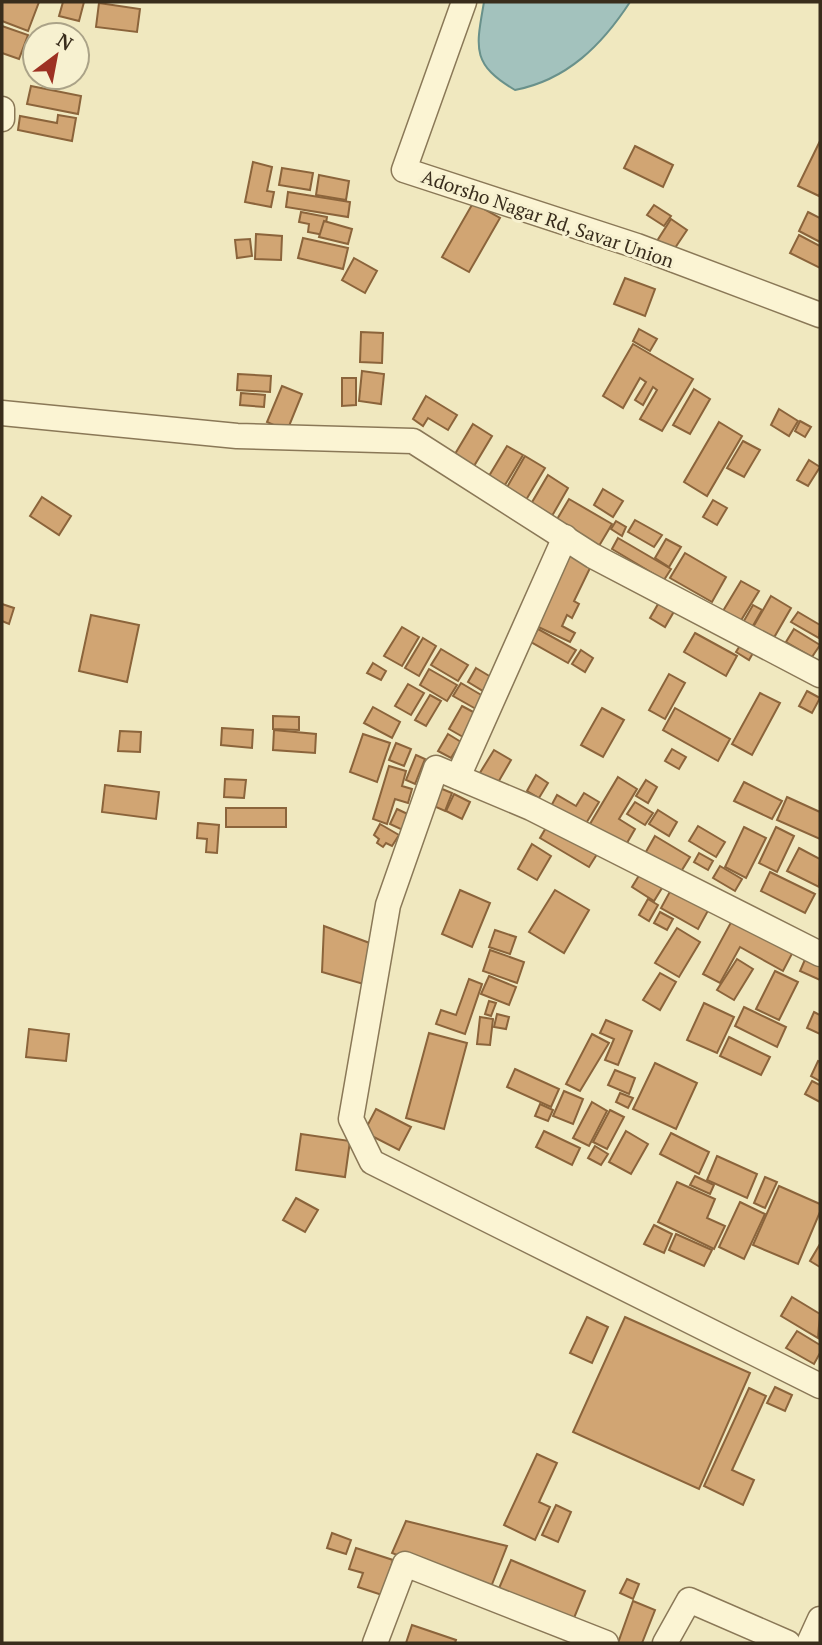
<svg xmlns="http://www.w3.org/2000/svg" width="822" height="1645" font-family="'PT Serif',serif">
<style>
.water{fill:#a3c2bd;stroke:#69918b;stroke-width:2}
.building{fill:#d1a573;stroke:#8b643b;stroke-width:2}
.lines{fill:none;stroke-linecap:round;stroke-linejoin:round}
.minor-casing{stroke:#8a7857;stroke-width:27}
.minor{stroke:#fbf4d3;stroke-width:24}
.labels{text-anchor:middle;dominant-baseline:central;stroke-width:6;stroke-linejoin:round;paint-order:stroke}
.street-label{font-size:19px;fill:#392d1c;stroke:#f7f1d0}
</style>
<rect width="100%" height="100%" fill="#f0e8bf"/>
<path class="water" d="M484 2H630C602 45 567 80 515 90 471 64 476 48 484 2Z"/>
<g class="building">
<polygon points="2,2 39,2 28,31 2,21"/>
<polygon points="63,2 84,2 79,21 59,16"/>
<polygon points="99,3 140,9 137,32 96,27"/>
<polygon points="2,26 28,35 19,59 2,53"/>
<polygon points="31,86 81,96 78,114 27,104"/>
<polygon points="58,115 76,118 72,141 18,130 20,116 57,123"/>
<polygon points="820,141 820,193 819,196 798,186"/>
<polygon points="635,146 673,165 663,187 624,168"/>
<polygon points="253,162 272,167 267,191 274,192 271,207 245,202"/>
<polygon points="282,168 313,173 310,190 279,185"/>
<polygon points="319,175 349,181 346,200 316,195"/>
<polygon points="288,192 350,202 348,217 286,207"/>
<polygon points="473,203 500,218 469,272 442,257"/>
<polygon points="654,205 671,216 664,226 647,215"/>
<polygon points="301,212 327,217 324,235 308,232 309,224 299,222"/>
<polygon points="808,212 820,218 820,242 799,231"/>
<polygon points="671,219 687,230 673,251 657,241"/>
<polygon points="324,221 352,229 348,244 319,237"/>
<polygon points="256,234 282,236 281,260 255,259"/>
<polygon points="799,235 820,246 820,268 790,253"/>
<polygon points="303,238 348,248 343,269 298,258"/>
<polygon points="250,239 252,256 237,258 235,240"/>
<polygon points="354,258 377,271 365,293 342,280"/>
<polygon points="625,278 655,289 645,316 614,304"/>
<polygon points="639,329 657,339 650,351 633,341"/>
<polygon points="361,332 383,333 382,363 360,362"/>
<polygon points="633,344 693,379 662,431 640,419 657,390 653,387 643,405 635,400 646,382 640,378 623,408 603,396"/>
<polygon points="362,371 384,374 381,404 359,401"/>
<polygon points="238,374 271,376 270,392 237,390"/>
<polygon points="342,378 356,378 356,405 342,406"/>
<polygon points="282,386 302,394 287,431 267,422"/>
<polygon points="694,389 710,399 690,434 673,425"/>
<polygon points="241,393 265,395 264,407 240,405"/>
<polygon points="426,396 457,415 448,430 428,418 423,426 413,419"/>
<polygon points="779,409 798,421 789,436 771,425"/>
<polygon points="800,421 811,427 805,437 795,431"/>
<polygon points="719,422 742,436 707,496 684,482"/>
<polygon points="473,424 492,436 471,471 452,459"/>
<polygon points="743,441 760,450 744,477 727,468"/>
<polygon points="507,446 523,455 505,485 489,476"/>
<polygon points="525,456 545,468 526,500 506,489"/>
<polygon points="809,460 820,467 808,486 797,480"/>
<polygon points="548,475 568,488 552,516 531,504"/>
<polygon points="603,489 623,501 613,517 594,505"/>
<polygon points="42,497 71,516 59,535 30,516"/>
<polygon points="569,499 612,524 599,546 556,521"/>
<polygon points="713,500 727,508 717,525 703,517"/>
<polygon points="635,520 662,535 654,547 628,532"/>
<polygon points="616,521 626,527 622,536 611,529"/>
<polygon points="618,538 671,569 664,580 612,549"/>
<polygon points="666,539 681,547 669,567 655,558"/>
<polygon points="567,552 592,564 574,601 579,604 572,618 567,615 562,626 575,633 570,642 532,624"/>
<polygon points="685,553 726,577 712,602 670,578"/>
<polygon points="741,581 759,591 740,622 723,611"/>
<polygon points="771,596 791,608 772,641 752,629"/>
<polygon points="661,599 676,608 665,627 650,618"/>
<polygon points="2,604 14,608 9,624 2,621"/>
<polygon points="753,605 762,610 750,631 741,626"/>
<polygon points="798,612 820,625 819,638 791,622"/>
<polygon points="91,615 139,625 127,682 79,671"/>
<polygon points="402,627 419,637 402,666 384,656"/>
<polygon points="538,629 576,650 568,663 531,642"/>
<polygon points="794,629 820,645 812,657 786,642"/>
<polygon points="695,633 737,656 726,676 684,652"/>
<polygon points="423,638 436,646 419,676 405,668"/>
<polygon points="744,639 757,646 749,660 736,652"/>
<polygon points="441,649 468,665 458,681 431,665"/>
<polygon points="581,650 593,658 585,672 572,664"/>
<polygon points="373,663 386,671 381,680 367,673"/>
<polygon points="476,668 491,677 483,691 468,682"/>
<polygon points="429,669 457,685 447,701 420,685"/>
<polygon points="669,674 685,683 665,719 649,710"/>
<polygon points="461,683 483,696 476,709 453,696"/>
<polygon points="408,684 424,693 411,715 395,706"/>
<polygon points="807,691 820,698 812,713 799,706"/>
<polygon points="760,693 780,703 752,755 732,744"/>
<polygon points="430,695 441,701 426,726 415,720"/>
<polygon points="462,706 477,714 463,737 449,729"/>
<polygon points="373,707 400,722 392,738 364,723"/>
<polygon points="602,708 624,720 603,757 581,745"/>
<polygon points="675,708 730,739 718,761 663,730"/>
<polygon points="273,716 299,717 299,730 273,729"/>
<polygon points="222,728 253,730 252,748 221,745"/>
<polygon points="274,730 316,734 315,753 273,750"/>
<polygon points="120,731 141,732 140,752 118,751"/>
<polygon points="363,734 390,743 377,782 350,772"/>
<polygon points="448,734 461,742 451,758 438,751"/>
<polygon points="396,743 411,749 404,766 389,760"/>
<polygon points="672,749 686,757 679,769 665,761"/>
<polygon points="494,750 511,760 496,786 478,776"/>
<polygon points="416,755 425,759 415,784 406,780"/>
<polygon points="389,766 406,771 402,786 412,789 408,803 395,799 387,824 373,819"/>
<polygon points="536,775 548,783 539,798 527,791"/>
<polygon points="618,777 637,789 619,819 635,829 623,850 587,829"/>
<polygon points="225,779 246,780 244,798 224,797"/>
<polygon points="646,780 657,787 648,803 636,796"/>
<polygon points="744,782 782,801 772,819 734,801"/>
<polygon points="105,785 159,792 156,819 102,812"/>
<polygon points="435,786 452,793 445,811 427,803"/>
<polygon points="584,793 599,802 582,830 549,810 557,795 576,806"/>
<polygon points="454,794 470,802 462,819 446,811"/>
<polygon points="787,797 820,812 820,839 777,820"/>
<polygon points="635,802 653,813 645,825 627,814"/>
<rect x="226" y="808" width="60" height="19"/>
<polygon points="397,809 414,817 407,832 390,824"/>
<polygon points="658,810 677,822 669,836 649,824"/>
<polygon points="550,821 599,851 589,867 540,838"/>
<polygon points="198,823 219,825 217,853 206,852 207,839 197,838"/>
<polygon points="380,824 399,835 392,846 386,843 383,847 377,843 379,839 374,835"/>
<polygon points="698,826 725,842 716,857 689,841"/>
<polygon points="744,827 766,838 746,878 725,867"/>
<polygon points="776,827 794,836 777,872 759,863"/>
<polygon points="655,836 690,857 677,878 643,857"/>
<polygon points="532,844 551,856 537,880 518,869"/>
<polygon points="799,848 820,859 819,887 787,871"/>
<polygon points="699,853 713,861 708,870 694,862"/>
<polygon points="720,866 742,879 735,891 713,878"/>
<polygon points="770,872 815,894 805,913 761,891"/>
<polygon points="640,874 662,888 654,901 632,887"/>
<polygon points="673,886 710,907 698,929 661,908"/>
<polygon points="460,890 490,903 472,947 442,934"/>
<polygon points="555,890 589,910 564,953 529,932"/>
<polygon points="648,899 658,905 649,921 639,915"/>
<polygon points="660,912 673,919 667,930 654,923"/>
<polygon points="735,915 795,948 783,971 740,947 720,983 703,974"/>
<polygon points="324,926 375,945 367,985 322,972"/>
<polygon points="677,928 700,942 679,977 655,963"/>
<polygon points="495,930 516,937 510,954 489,947"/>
<polygon points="490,950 524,962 517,983 483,971"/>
<polygon points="807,955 820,960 820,980 800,971"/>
<polygon points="737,959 753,969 734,1000 717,990"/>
<polygon points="775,971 798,982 779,1020 756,1009"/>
<polygon points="660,973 676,982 660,1010 643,1000"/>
<polygon points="489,976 516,987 509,1005 481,994"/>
<polygon points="469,979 482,984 465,1034 436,1024 441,1010 456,1015"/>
<polygon points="489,1001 496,1003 491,1016 485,1014"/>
<polygon points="704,1003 734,1017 717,1053 687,1040"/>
<polygon points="744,1007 786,1027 777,1047 735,1026"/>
<polygon points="814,1012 820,1015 820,1034 807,1028"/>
<polygon points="497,1014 509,1017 506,1029 494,1027"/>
<polygon points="480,1017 493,1019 490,1045 477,1044"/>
<polygon points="606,1020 632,1031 618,1065 605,1060 614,1039 600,1033"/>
<polygon points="29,1029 69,1034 66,1061 26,1057"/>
<polygon points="429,1033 467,1043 444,1129 406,1118"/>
<polygon points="592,1034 609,1043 580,1091 566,1084"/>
<polygon points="729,1037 770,1057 761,1075 720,1056"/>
<polygon points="818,1061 820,1062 820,1081 811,1076"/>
<polygon points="655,1063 697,1083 676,1129 633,1109"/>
<polygon points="515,1069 559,1089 551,1107 507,1087"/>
<polygon points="615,1070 635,1078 629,1094 608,1085"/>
<polygon points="812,1081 820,1085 820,1102 805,1094"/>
<polygon points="564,1091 583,1099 573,1124 553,1116"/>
<polygon points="620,1093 633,1098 628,1108 616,1102"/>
<polygon points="592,1102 607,1111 589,1146 573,1138"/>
<polygon points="540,1104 553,1110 548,1121 535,1116"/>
<polygon points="376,1109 411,1127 399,1150 364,1132"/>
<polygon points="610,1110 624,1117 607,1149 593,1142"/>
<polygon points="544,1131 580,1148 572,1165 536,1147"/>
<polygon points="626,1131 648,1144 631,1174 609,1162"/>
<polygon points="671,1133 709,1152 699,1174 660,1154"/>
<polygon points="301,1134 350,1141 345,1177 296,1170"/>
<polygon points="595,1146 608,1154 601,1165 588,1158"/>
<polygon points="717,1156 757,1174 747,1198 707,1180"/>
<polygon points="695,1176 714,1185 710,1194 690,1185"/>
<polygon points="765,1177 777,1182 765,1208 754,1203"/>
<polygon points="677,1182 715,1199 707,1218 725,1226 714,1249 658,1222"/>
<polygon points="779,1186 820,1204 820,1212 798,1264 753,1245"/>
<polygon points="296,1198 318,1210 305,1232 283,1220"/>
<polygon points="740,1202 765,1214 744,1259 719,1247"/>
<polygon points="654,1225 672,1234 664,1253 644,1244"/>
<polygon points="676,1234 712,1250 704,1266 669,1250"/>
<polygon points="820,1244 820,1267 810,1261"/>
<polygon points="792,1297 820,1314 818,1338 781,1316"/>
<polygon points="587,1317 608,1327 592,1363 570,1353"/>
<polygon points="625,1317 750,1373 699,1489 573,1432"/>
<polygon points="797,1331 820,1345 820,1353 814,1364 786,1348"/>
<polygon points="775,1387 792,1395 785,1411 767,1403"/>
<polygon points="749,1388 766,1396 732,1470 754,1480 743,1505 704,1486"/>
<polygon points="537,1454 557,1463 539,1502 550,1507 535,1540 504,1525"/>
<polygon points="556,1505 571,1512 558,1542 542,1535"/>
<polygon points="406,1521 507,1546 489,1592 392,1553"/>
<polygon points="332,1533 351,1540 346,1554 327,1548"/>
<polygon points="356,1548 393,1560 382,1595 358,1587 363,1573 349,1569"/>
<polygon points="511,1560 585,1591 572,1623 497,1593"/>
<polygon points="627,1579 639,1584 633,1599 620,1593"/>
<polygon points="633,1601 655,1610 642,1643 618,1643"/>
<polygon points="412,1625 456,1640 455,1643 406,1643"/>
</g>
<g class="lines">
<defs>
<g id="minor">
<polyline points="464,2 404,170 637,246 820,315"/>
<polyline points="2,109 2,119"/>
<polyline points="2,413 237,436 413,441 593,556 820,675"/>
<polyline points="458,777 565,537"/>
<polyline points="820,954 531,808 436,768 388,905 351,1119 372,1162 820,1386"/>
<polyline points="375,1643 405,1564 606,1643"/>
<polyline points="665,1643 689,1600 788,1643"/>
<polyline points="809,1643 820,1619"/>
</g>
</defs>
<use href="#minor" class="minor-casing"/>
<use href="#minor" class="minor"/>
</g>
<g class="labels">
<g class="street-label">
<text transform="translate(548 218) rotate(19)">Adorsho Nagar Rd, Savar Union</text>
</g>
</g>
<rect width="822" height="1645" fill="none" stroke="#392d1c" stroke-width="7"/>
<g transform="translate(56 56) rotate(32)"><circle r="33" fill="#f7f1d0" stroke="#aba388" stroke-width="2"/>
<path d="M0-5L12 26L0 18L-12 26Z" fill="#9d3123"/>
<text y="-10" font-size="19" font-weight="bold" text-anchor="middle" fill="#392d1c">N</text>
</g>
</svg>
